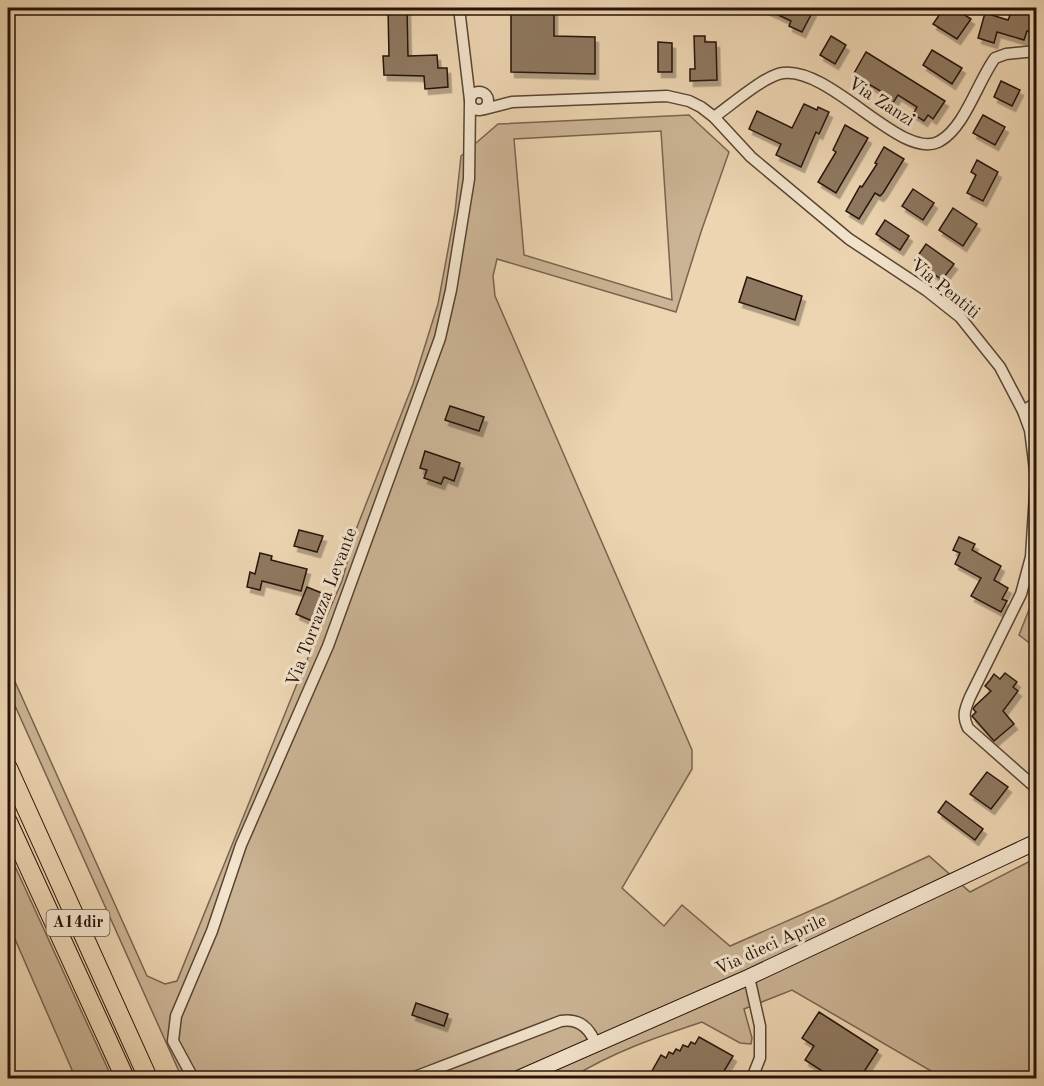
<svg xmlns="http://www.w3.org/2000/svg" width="1044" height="1086" font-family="'Old Standard TT',serif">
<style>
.green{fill:#cbb495;stroke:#79644e;stroke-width:1.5;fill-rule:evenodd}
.building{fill:#8e7860;stroke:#271308;stroke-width:1.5;filter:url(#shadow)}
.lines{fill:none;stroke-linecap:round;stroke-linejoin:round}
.minor-casing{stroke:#584432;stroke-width:13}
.secondary-casing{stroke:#271308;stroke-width:17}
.motorway-casing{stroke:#271308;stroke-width:20}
.minor{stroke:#f3e4cd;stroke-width:10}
.secondary{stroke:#f3e4cd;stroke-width:15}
.motorway{stroke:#edd5b2;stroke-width:18}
.labels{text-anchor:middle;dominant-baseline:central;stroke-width:6;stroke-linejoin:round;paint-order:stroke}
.shield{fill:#f3e4cd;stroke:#645243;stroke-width:1.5}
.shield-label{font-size:16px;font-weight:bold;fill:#271308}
.street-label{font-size:18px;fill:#271308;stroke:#f3e4cd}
</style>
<defs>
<filter id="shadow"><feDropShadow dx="3.5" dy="5.5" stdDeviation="0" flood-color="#0004"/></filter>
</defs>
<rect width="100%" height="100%" fill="#edd5b2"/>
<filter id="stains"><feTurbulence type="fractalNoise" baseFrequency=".00333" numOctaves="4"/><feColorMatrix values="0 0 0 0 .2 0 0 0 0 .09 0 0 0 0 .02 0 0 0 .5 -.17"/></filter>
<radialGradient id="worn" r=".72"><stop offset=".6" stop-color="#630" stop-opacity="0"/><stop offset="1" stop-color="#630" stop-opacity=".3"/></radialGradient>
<g class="green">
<path d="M689 115 729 152 701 232 676 312 497 259 493 276 495 296 692 750V769L622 888 664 926 682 905 730 946 828 903 929 856 970 892 1036 858V1078H943L792 990 744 1009 752 1038 751 1044 740 1043 702 1022C654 1038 613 1052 571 1078H182L8 690V666L147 976 165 984 177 981 303 669 342 581 357 527 413 384 438 304 455 212 461 156 498 124ZM661 131 672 300 524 255 514 139Z"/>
<polygon points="1036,592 1036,648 1019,635"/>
<polygon points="8,851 112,1078 68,1078 72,1070 8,923"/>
</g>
<g class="building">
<polygon points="388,8 407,8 408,56 437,55 438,68 447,68 448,87 425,89 424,76 384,75 383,56 389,56"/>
<polygon points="511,8 554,8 554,36 595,37 595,74 511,72"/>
<polygon points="763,8 805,8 813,11 802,32 789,26 791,21"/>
<polygon points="944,8 954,8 971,19 957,39 933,24"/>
<polygon points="1013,8 1036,8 1036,22 1033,33 1027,31 1024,40 997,32 994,43 978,38 985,13 1008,20"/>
<polygon points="694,36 705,36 705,42 716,42 717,80 690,81 690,69 695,69"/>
<polygon points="831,36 846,45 835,64 820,55"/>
<polygon points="658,42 672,43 672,72 658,72"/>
<polygon points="932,50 962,68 952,84 923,65"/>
<polygon points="866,52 945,101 933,119 928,115 924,121 913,114 917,107 898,95 893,103 882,96 884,93 853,75"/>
<polygon points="1001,81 1020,90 1012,106 994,97"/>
<polygon points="804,104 817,110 818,107 829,112 819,134 816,132 801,167 776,155 781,144 749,129 757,111 792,128"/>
<polygon points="983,115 1005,127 995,145 973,133"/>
<polygon points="845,125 868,138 836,193 818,182 836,152 833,150"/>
<polygon points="884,147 904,159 883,193 880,196 875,193 859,219 846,211 860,186 862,187 877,164 875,163"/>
<polygon points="977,160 998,172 983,201 967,193 976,175 971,172"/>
<polygon points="913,189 934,203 923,220 902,206"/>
<polygon points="953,208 977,224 963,246 939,230"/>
<polygon points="885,220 909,236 900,250 876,234"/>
<polygon points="926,244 954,264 942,280 915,260"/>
<polygon points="747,277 802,296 795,320 739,302"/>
<polygon points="450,406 484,417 479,431 445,420"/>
<polygon points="425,451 460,463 454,481 444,477 441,484 424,478 427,470 420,468"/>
<polygon points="299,530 323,536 317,552 294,546"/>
<polygon points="959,537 975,544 972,550 1001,566 994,580 1008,588 1002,599 1007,601 1001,612 971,596 981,578 955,564 960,553 953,550"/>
<polygon points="260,553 272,556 271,560 307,569 301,591 262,581 260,590 247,587 250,572 255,574"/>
<polygon points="307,587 329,596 323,611 318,608 312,621 296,614"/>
<polygon points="1005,673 1017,682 1013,687 1018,691 1003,711 1014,724 994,741 972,716 976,712 973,709 975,706 991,691 985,686 990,680 994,674 1000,679"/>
<polygon points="987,772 1008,787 991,809 970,794"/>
<polygon points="946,801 983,829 975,840 938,812"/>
<polygon points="416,1003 448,1014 444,1026 412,1015"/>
<polygon points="819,1012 878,1050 860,1078 833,1078 805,1060 814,1046 802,1038"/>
<polygon points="699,1037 733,1056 720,1078 648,1078 661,1055 666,1058 669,1052 673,1054 676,1049 680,1051 683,1045 688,1047 691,1042 695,1044"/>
</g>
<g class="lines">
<defs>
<g id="minor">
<polyline points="459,8 470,100"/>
<circle cx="479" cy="101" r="9"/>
<path d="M485 109 512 102 667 96 689 101 701 107 714 117 751 157 849 239 926 290 960 317 1000 367 1023 411 1030 430 1036 478 1031 557 1021 594 970 697C965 709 962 716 968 728L1036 788"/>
<path d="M714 117C730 106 765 75 783 73 832 67 903 163 940 141 965 127 978 81 995 58L1006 54 1036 51"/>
<polyline points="1023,411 1036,403"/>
<polyline points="749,977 760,1026 760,1058 752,1078"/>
<polyline points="193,1078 173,1041 176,1016 212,931 241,845 328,646 440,338 451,290 469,179 470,104"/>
<path d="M412 1078 561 1021C579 1018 590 1028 596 1045"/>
</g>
<polyline id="secondary" points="519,1078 749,977 1036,842"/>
<g id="motorway">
<polyline points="8,768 148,1078"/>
<polyline points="8,822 125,1078"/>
</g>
</defs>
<use href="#minor" class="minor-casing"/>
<use href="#secondary" class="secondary-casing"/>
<use href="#motorway" class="motorway-casing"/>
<use href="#minor" class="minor"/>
<use href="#secondary" class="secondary"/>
<use href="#motorway" class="motorway"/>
</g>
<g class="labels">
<rect class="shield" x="46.5" y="910" width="63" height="26" rx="4.5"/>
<g class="shield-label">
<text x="78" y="923">A14dir</text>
</g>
<g class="street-label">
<text transform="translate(881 102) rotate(33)">Via Zanzi</text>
<text transform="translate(945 289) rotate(39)">Via Pentiti</text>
<text transform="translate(322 607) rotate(-69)">Via Torrazza Levante</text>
<text transform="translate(771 945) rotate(-25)">Via dieci Aprile</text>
</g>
</g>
<rect width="1044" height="1086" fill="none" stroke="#edd5b2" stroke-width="30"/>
<rect x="9" y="9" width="1026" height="1068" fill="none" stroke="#271308" stroke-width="3"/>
<rect x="15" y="15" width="1014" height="1056" fill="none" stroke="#271308" stroke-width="1.5"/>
<rect width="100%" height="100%" filter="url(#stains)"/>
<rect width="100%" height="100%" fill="url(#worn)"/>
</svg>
